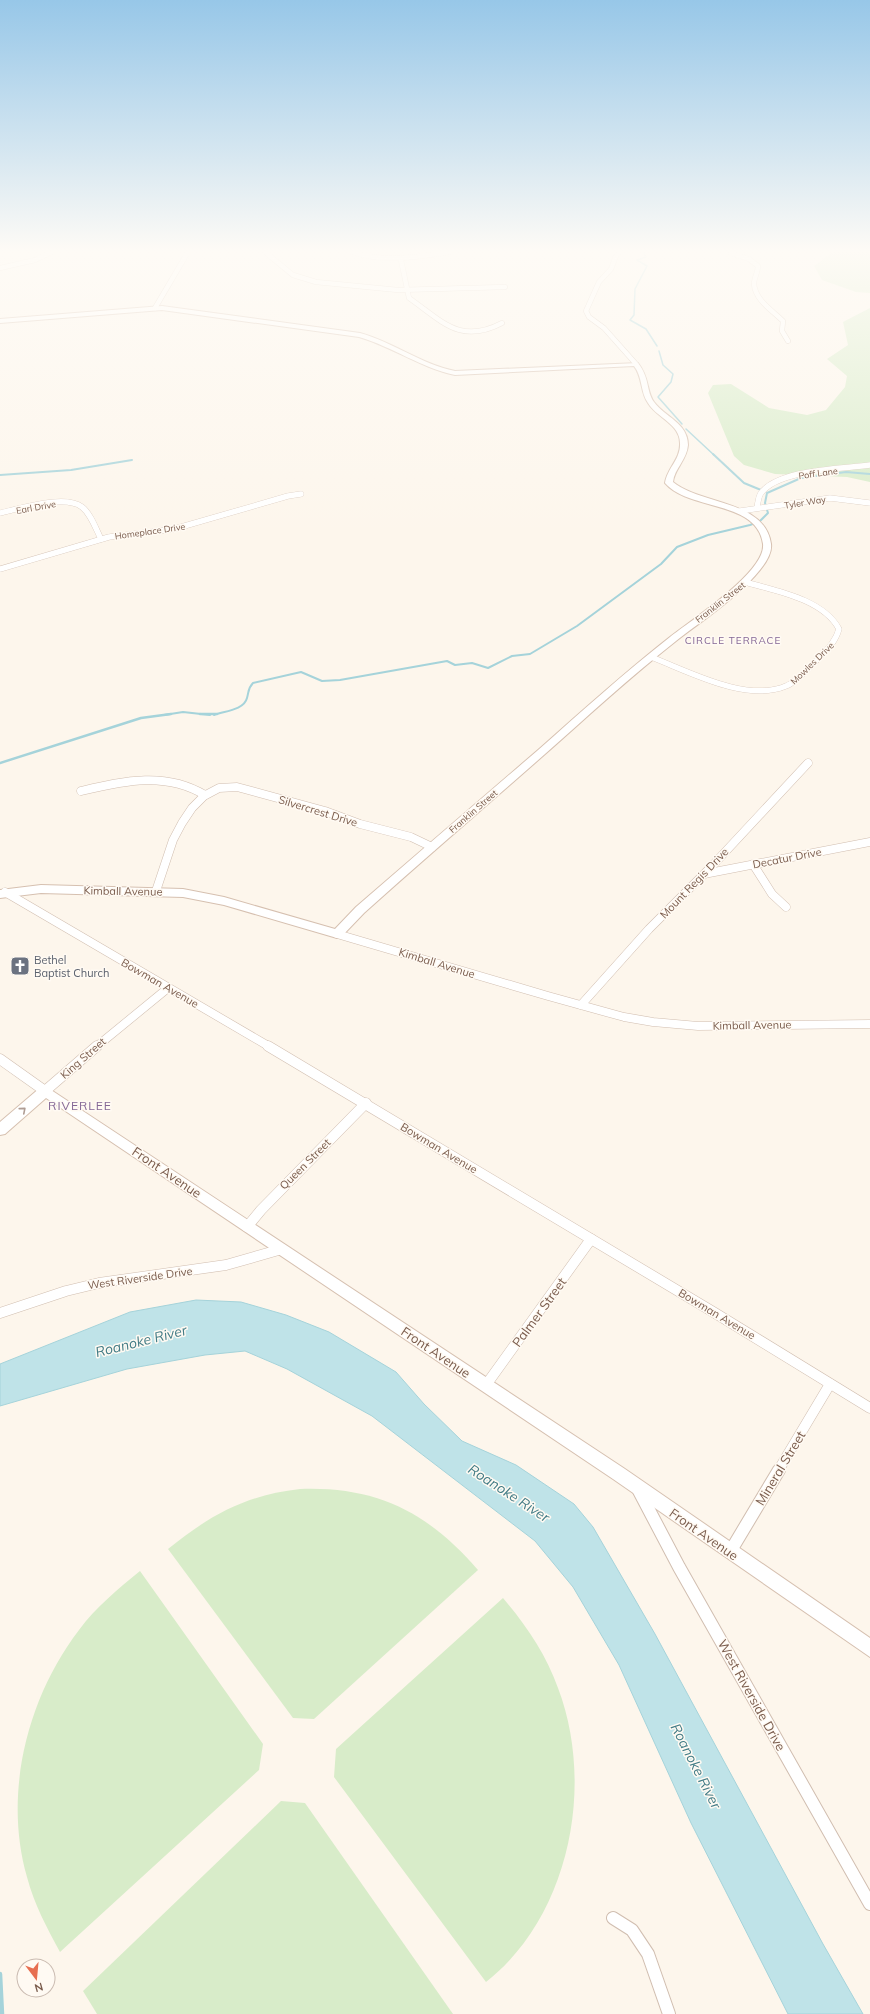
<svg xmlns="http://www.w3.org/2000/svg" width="870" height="2014" font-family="Mulish,sans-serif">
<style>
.green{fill:#d8ecc9}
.water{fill:#bfe3e8;stroke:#a5d3da}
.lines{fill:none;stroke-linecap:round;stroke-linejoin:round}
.stream-far3{stroke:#a5d3da;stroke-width:1.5}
.stream-far2{stroke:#a5d3da;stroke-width:2}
.stream-far1{stroke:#a5d3da;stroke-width:2.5}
.stream{stroke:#a5d3da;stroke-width:4.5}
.street-far4-casing{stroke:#d1beb0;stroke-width:5.5}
.street-far3-casing{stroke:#d1beb0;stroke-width:6}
.street-far2-casing{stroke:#d1beb0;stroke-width:9}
.street-far1-casing{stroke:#d1beb0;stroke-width:11}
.street-casing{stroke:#d1beb0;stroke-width:14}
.secondary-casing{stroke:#d6c0b0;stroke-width:2}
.street-far4{stroke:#fff;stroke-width:4.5}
.street-far3{stroke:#fff;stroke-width:5.5}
.street-far2{stroke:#fff;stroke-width:8}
.street-far1{stroke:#fff;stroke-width:10}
.street{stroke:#fff;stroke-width:12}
.secondary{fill:#fff;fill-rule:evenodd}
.oneway{stroke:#af9d94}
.labels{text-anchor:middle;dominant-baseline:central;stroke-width:3;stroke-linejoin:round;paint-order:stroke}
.far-street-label{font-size:9px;fill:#7a5c4d;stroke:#fffaf3}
.far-neighbourhood-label{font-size:10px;letter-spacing:1px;fill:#846695;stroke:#fffaf3}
.street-label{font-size:11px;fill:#7a5c4d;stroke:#fffaf3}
.worship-label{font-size:11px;fill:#5b616d;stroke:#fffaf3;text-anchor:start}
.neighbourhood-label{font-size:12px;letter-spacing:1px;fill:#846695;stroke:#fffaf3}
.near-street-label{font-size:13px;fill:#7a5c4d;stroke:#fffaf3}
.near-water-label{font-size:14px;font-style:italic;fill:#437c86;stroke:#fffaf3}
</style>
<rect width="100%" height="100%" fill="#fdf6ec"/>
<g class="green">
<polygon points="833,252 870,252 870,293 856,292 822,280 814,266"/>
<polygon points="870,308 870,482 847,477 775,474 744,465 734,456 708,393 713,385 731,384 769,408 807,415 826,410 845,387 847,376 827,359 848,345 843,322"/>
<path d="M300 1489C377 1486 429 1513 478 1570L314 1719 293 1718 168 1549C210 1515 246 1495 300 1489Z"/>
<path d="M140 1571 263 1744 259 1770 60 1952C47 1928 34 1904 27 1877 3 1794 27 1698 79 1630 96 1607 118 1589 140 1571Z"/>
<path d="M503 1598C526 1625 546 1654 558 1688 595 1785 570 1916 486 1982L334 1777 336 1749Z"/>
<polygon points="281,1801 305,1803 453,2014 97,2014 83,1991"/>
</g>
<polygon class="water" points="196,1300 241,1302 286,1315 329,1332 396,1372 424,1404 462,1441 516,1465 574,1504 593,1527 655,1634 823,1944 863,2014 788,2014 691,1823 619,1665 573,1587 535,1541 372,1416 287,1369 245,1351 205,1355 127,1369 0,1406 0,1364 130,1312"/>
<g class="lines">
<g class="stream-far3">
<polyline points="643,252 646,257 637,260 647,266 635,289 634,315 630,320 646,329 657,346"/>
<polyline points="659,351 663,365 673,374 671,382 658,397 682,424"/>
<polyline points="686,429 714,455"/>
</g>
<g class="stream-far2">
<polyline points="713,454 744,483 761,490"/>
<polyline points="0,475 71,470 132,460"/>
<polyline points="164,715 183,712 210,715"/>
<path d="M214 715C225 711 244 710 247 698 249 691 248 688 253 683L301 672 322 681 340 680 447 661 455 665 472 663 488 668 512 656 530 654 577 626 661 564 677 547 708 535 750 525 760 521 768 513 765 503 767 493 801 478 846 472 870 474"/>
</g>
<g class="stream-far1">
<polyline points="200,714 217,714"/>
<polyline points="0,763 141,718 171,714"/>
</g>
<polyline class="stream" points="0,1974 2,2014"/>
<defs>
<g id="street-far4">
<polyline points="265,252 293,275 316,282 398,290 505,287"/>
<path d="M352 252C385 263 416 257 450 252"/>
<polyline points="620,252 616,256 611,269 599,282 586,311 589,317 604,328 636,364"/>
<path d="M731 253 749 259 758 266C758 272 754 278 754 284 755 300 773 311 783 321L782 331 788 341"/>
<path d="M401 260 409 298C442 321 460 345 502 323"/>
<polyline points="0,268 35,260 52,252"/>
<polyline points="155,308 188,252"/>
</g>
<g id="street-far3">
<path d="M757 508C758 503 758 497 761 493 779 469 842 469 870 465"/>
<polyline points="740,511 830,498 870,503"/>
<path d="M0 513C19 509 65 494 82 507 91 514 96 529 101 539"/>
<polyline points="0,569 109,537 174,529 288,496 301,494"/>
<path d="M651 657C688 671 746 703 786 686 796 682 806 671 814 663 824 652 835 644 839 629 823 599 776 591 745 582"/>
</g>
<g id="street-far2">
<path d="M81 791C124 781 165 771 205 795"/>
<polyline points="753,864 772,894 786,907"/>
<polyline points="704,874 870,842"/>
<polyline points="156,891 173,840 182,823 192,808 204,796 219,788 237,787 325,811 360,824 411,837 432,847"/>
<polyline points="5,892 270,1047"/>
<polyline points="337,934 548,996 624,1017 653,1022 698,1026 870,1024"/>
<polyline points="581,1005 649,929 713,865 808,763"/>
<polyline points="96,1047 168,988"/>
</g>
<g id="street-far1">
<polyline points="268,1046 715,1313 870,1408"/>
<polyline points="0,1059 45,1091 97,1046"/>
<polyline points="247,1227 261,1210 366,1103"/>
<polyline points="0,1313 66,1291 99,1283 226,1265 282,1249"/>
<polyline points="486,1385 591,1239"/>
<polyline points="778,1471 830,1384"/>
</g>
<g id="street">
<polyline points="639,1491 679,1567 870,1904"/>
<polyline points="730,1552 779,1470"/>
<polyline points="613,1918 632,1930 648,1954 669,2014"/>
</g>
<g id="secondary">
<path d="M162 306 360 333C393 342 421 364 455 371L638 363C650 378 646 391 654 402 665 417 688 423 688 445 687 460 674 469 673 482 701 505 765 500 771 544 775 573 697 624 676 641 630 677 588 716 545 754 485 807 424 859 364 913L341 937 337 938 224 905 183 897 41 893 0 898V890L41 885 183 889 224 897 335 929 356 907C416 855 476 803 537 751 581 712 624 673 670 637 690 621 766 572 763 544 757 500 689 511 665 483 667 468 681 459 680 443 680 424 657 418 648 403 640 392 643 377 634 366L455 375C421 368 393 347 359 337L162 310 0 323V319Z"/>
<polygon points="45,1086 625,1469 870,1638 870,1657 613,1479 46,1098 5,1134 0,1135 0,1122 41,1087"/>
</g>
</defs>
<use href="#street-far4" class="street-far4-casing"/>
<use href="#street-far3" class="street-far3-casing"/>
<use href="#street-far2" class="street-far2-casing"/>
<use href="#street-far1" class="street-far1-casing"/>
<use href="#street" class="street-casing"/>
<use href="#secondary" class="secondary-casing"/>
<use href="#street-far4" class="street-far4"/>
<use href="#street-far3" class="street-far3"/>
<use href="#street-far2" class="street-far2"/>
<use href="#street-far1" class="street-far1"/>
<use href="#street" class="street"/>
<use href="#secondary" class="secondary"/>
</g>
<defs><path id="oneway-chevron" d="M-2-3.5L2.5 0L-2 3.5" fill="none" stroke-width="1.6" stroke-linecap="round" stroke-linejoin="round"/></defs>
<use class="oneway" href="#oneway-chevron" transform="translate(23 1110) rotate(-41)"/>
<linearGradient id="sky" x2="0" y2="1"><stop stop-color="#97c7e8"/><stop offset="0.47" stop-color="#fefbf6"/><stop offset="1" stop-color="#fefbf6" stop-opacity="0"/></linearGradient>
<rect width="870" height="534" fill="url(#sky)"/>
<defs>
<symbol id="church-square" viewBox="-11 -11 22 22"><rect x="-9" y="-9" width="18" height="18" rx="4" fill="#6b7280" stroke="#fffaf3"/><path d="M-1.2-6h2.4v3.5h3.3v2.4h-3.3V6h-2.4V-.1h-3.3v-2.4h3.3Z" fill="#fff"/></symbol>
</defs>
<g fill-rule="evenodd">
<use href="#church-square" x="9" y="955" width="22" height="22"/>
</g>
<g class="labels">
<g class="far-street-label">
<text transform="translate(818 473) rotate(-8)">Poff Lane</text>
<text transform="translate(805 502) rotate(-9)">Tyler Way</text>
<text transform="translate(36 507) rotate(-10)">Earl Drive</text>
<text transform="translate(150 531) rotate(-8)">Homeplace Drive</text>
<text transform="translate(720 602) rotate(-38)">Franklin Street</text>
<text transform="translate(812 663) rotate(-44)">Mowles Drive</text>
<text transform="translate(473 811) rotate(-41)">Franklin Street</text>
</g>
<g class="far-neighbourhood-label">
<text x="733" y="640">CIRCLE TERRACE</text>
</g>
<g class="street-label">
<text transform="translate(318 811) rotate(17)">Silvercrest Drive</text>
<text transform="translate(787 858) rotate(-11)">Decatur Drive</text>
<text transform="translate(694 883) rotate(-46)">Mount Regis Drive</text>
<text transform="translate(123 891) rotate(1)">Kimball Avenue</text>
<text transform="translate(437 963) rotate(17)">Kimball Avenue</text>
<text transform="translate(160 983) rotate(30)">Bowman Avenue</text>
<text transform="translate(752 1025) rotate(-1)">Kimball Avenue</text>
<text transform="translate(83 1058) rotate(-41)">King Street</text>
<text transform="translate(439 1148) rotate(31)">Bowman Avenue</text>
<text transform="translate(305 1164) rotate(-45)">Queen Street</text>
<text transform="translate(140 1278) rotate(-8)">West Riverside Drive</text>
<text transform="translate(717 1314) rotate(31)">Bowman Avenue</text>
</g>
<g class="worship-label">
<text x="34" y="960">Bethel<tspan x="34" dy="13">Baptist Church</tspan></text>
</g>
<g class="neighbourhood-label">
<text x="80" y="1105">RIVERLEE</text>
</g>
<g class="near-street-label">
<text transform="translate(167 1172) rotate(34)">Front Avenue</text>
<text transform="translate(539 1312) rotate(-54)">Palmer Street</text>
<text transform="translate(436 1352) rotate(34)">Front Avenue</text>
<text transform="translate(780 1468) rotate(-59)">Mineral Street</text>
<text transform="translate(704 1534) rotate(35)">Front Avenue</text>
<text transform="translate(752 1695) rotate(61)">West Riverside Drive</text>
</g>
<g class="near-water-label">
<text transform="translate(141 1341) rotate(-14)">Roanoke River</text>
<text transform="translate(509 1493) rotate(33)">Roanoke River</text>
<text transform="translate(696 1766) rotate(63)">Roanoke River</text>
</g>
</g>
<g transform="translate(36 1978) rotate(164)"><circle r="19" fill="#fffaf3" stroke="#cabbb1"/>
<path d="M0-3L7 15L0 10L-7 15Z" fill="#e76f51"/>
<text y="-6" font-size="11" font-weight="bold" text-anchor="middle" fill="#7a5c4d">N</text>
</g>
</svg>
